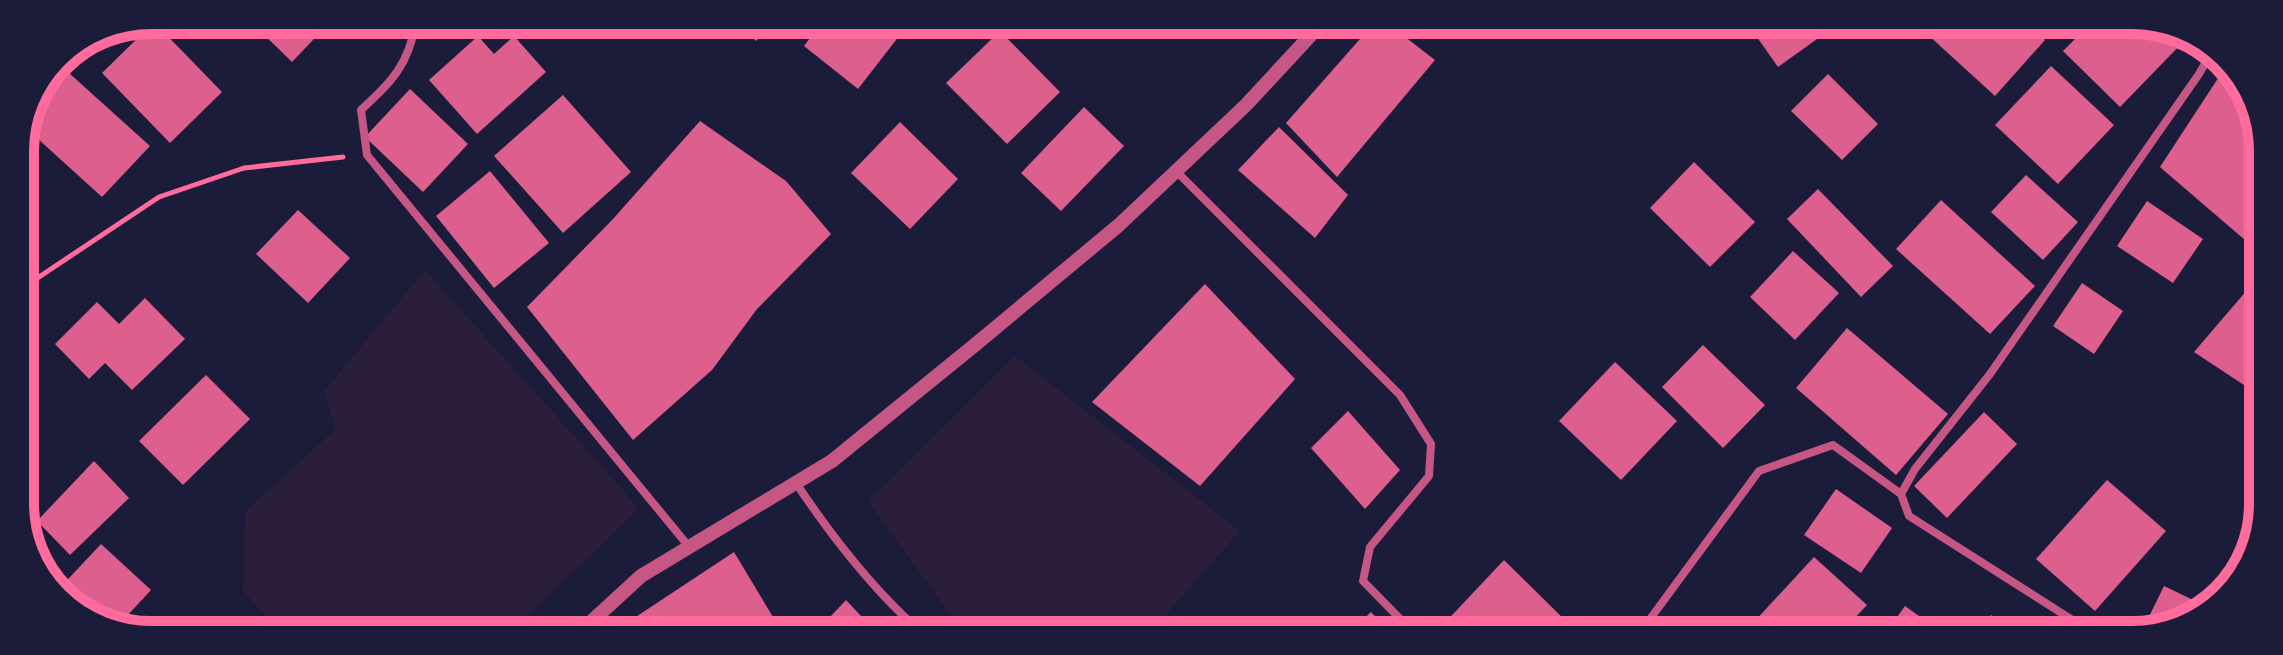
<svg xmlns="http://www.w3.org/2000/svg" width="2283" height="655" font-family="Signika,sans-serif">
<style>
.green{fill:#2a1e3b}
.building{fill:#dd5f8e}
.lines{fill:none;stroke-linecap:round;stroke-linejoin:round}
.path{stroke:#ff6b9d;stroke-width:5}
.minor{stroke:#c65784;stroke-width:8}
.tertiary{stroke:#c65784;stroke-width:14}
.rim{fill:none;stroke:#ff6b9d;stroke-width:10}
</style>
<rect width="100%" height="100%" fill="#1b1b3a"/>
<g class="green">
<polygon points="425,270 639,508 513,631 281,631 243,591 245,511 336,429 324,391"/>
<polygon points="1015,356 1240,531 1150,633 969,632 955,621 868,501"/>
</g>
<g class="building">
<polygon points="249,20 332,20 292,62"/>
<polygon points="736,21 774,21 756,41"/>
<polygon points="823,21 891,22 903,31 858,89 804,46"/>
<polygon points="154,22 222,92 170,143 102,73"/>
<polygon points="1214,22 1235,22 1225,33"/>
<polygon points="1374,23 1387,23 1435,60 1337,177 1286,123"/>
<polygon points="1747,23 1838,24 1778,67"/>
<polygon points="1916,24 2028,24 2045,40 1995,96"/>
<polygon points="2090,24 2165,24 2187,38 2120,107 2063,51"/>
<polygon points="1000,31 1060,92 1007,144 946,83"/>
<polygon points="478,36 494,54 514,36 546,72 477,134 429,80"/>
<polygon points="2228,63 2261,126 2260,253 2160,167"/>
<polygon points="2051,66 2114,125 2058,184 1995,125"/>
<polygon points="69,73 150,146 102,197 27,129 35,111"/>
<polygon points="1828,74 1878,124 1842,160 1791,111"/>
<polygon points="410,89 468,144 423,192 365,137"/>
<polygon points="563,95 631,172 563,233 494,156"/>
<polygon points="1084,107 1124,146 1061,211 1021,173"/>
<polygon points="700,121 786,181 831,234 757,309 712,370 633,440 527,307 613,219"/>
<polygon points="900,122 958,179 910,229 851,173"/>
<polygon points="1279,127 1348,195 1315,238 1238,170"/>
<polygon points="1694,162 1755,222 1710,267 1650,208"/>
<polygon points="490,171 549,243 494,288 436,216"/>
<polygon points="2026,175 2078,222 2043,260 1991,212"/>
<polygon points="1818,189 1893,266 1861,297 1787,219"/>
<polygon points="1941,200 2035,286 1990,334 1896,249"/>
<polygon points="2147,201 2203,239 2173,283 2117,246"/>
<polygon points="298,210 350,258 308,303 256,254"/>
<polygon points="1793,251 1839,293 1795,340 1750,297"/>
<polygon points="2260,275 2259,395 2194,352"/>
<polygon points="2082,283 2123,311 2094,354 2053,326"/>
<polygon points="1205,284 1295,379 1200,486 1092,402"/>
<polygon points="145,298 185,339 132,390 105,363 89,379 55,344 97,302 119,324"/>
<polygon points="1847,328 1948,414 1896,475 1796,388"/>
<polygon points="1703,345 1765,405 1723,448 1662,387"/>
<polygon points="1615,362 1677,421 1621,480 1559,421"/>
<polygon points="206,375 250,419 183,485 139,441"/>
<polygon points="1348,411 1400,470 1365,509 1311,448"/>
<polygon points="1984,412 2017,444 1947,518 1914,486"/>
<polygon points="94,461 129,498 70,555 37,521"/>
<polygon points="2107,480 2166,531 2095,611 2036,559"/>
<polygon points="1836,489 1892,528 1861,573 1804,535"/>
<polygon points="101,544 151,590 115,629 58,596 56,592"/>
<polygon points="734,552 776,622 763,632 613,632"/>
<polygon points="1814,557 1867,605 1840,634 1766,634 1753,623"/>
<polygon points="1504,560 1572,627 1566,634 1442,633 1438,630"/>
<polygon points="2164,586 2210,608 2140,635"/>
<polygon points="846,600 876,632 816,632"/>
<polygon points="1905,606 1940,631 1938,634 1885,634"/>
<polygon points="1371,612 1391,633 1349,633"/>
<polygon points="1991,615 2018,634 1979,634"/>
</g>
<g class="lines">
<polyline class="path" points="21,289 159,197 244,168 343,157"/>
<g class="minor">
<path d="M416 21C409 65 392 81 361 110L367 155 690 548"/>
<polyline points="1176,171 1400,395 1431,444 1429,476 1370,547 1363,581 1414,633"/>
<path d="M796 483C832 537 872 589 921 632"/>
<polyline points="1639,634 1759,471 1833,445 1901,494"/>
<polyline points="2096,635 1909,516 1901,494 1915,469 1990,374 2199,74 2211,53"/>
</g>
<polyline class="tertiary" points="580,632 641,576 832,461 976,344 1119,225 1246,105 1322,23"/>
</g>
<path d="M0 0H2283V655H0ZM151 34H2132A117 117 0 0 1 2249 151V504A117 117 0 0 1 2132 621H151A117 117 0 0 1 34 504V151A117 117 0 0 1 151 34Z" fill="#1b1b3a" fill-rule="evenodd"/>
<path class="rim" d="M151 34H2132A117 117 0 0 1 2249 151V504A117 117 0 0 1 2132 621H151A117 117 0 0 1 34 504V151A117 117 0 0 1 151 34Z"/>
</svg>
